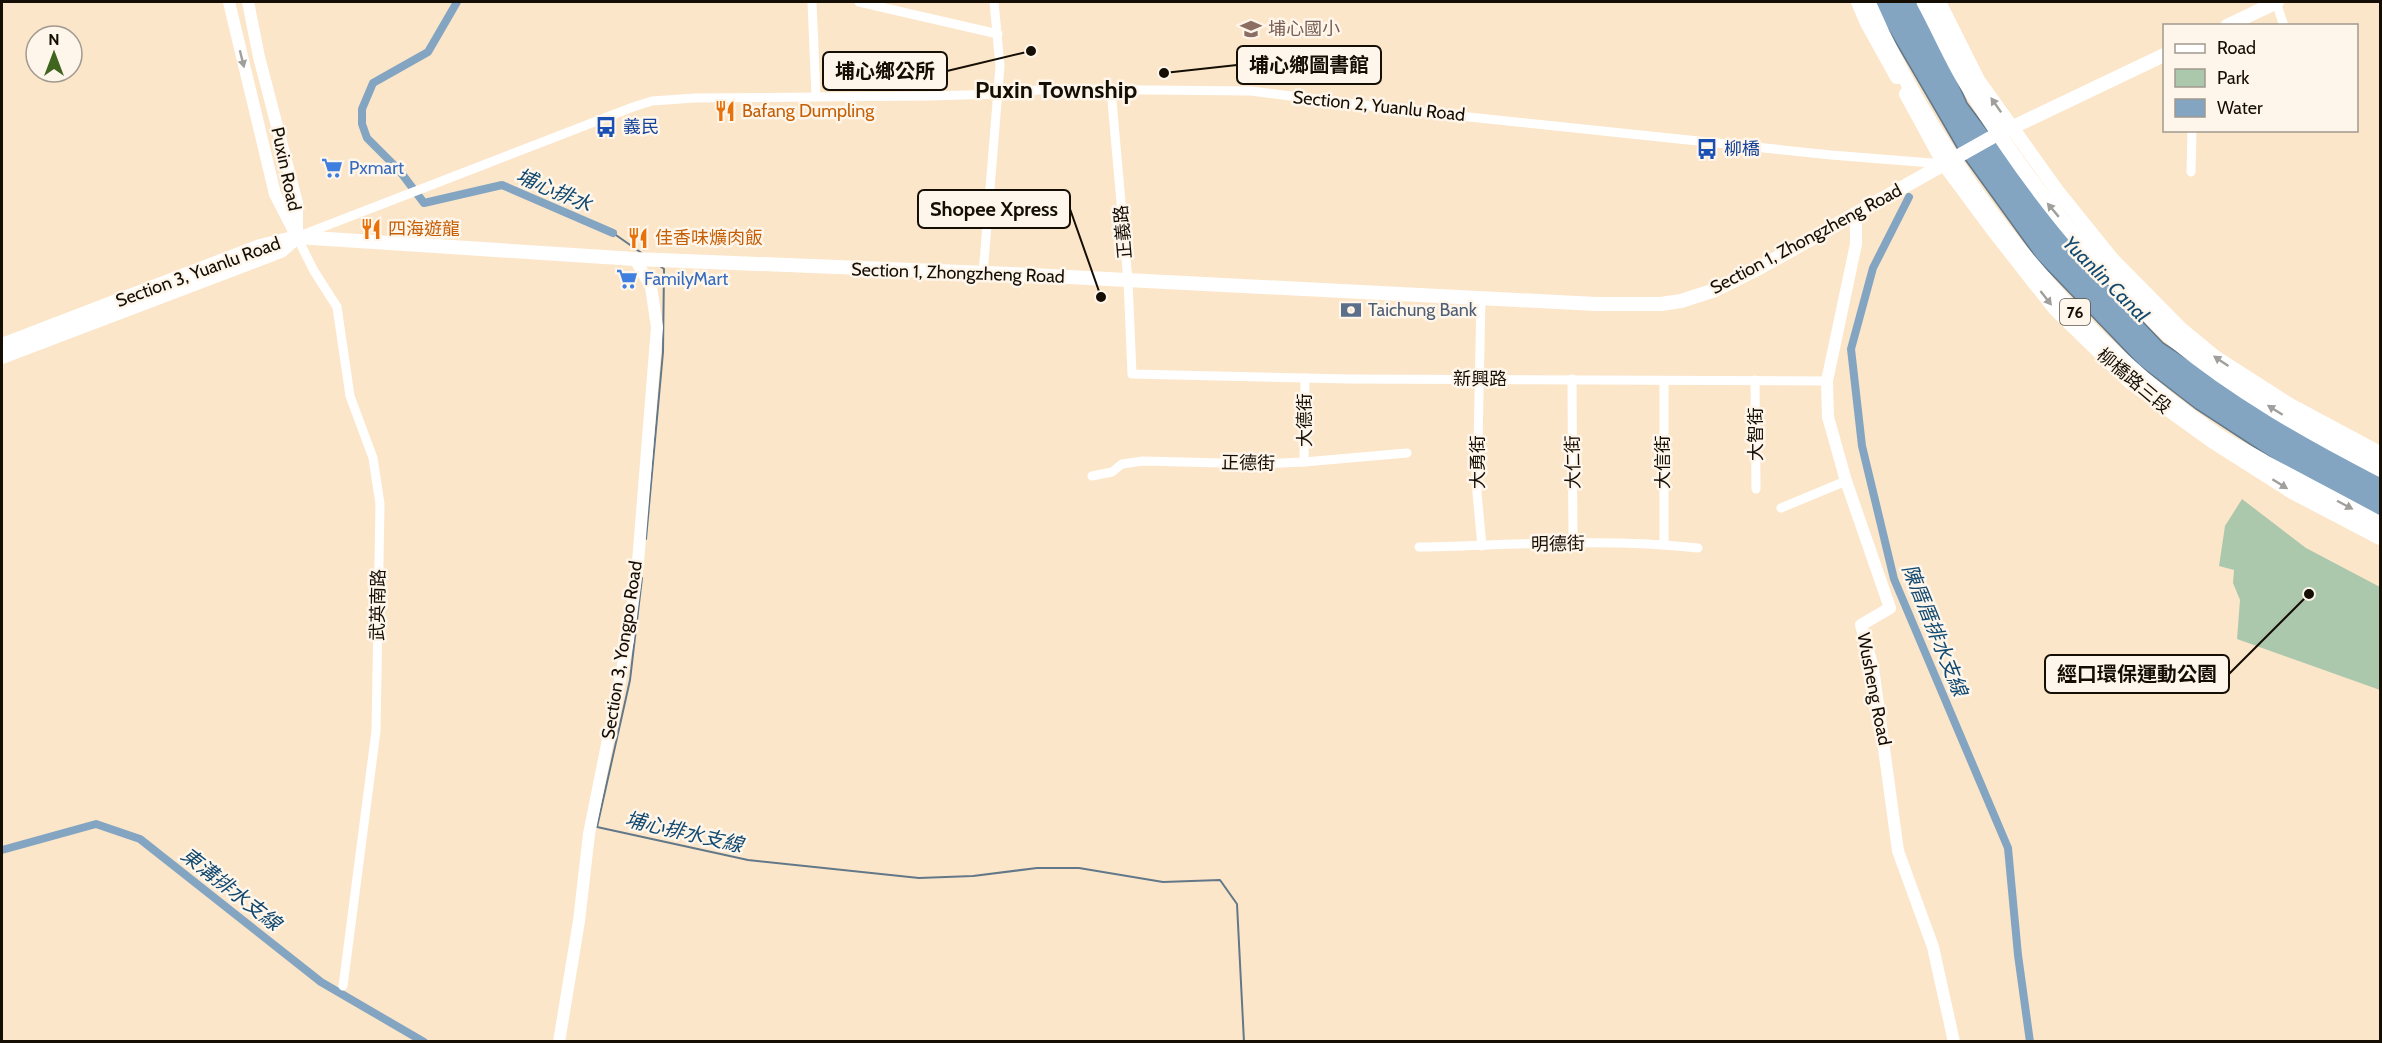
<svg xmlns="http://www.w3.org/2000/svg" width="2382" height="1043" font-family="Cabin,'Noto Sans TC',sans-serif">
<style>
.green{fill:#abc8ad}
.water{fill:#83a5c2;stroke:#627889;stroke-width:1.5}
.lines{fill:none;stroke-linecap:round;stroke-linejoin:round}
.stream{stroke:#627889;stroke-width:2}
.canal{stroke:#83a5c2;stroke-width:8}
.minor{stroke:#fff;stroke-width:9}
.tertiary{stroke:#fff;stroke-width:12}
.secondary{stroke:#fff;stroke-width:14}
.trunk{stroke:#fff;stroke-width:15}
.oneway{fill:#a19f9b}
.labels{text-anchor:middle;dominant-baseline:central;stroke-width:5;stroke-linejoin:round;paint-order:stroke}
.shield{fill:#fff6eb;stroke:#5b544a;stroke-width:1.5}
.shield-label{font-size:16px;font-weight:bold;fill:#150e05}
.education-label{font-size:18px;fill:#785e54;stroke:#fff6eb;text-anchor:start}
.street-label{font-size:18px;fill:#150e05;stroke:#fff6eb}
.food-label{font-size:18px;fill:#c56008;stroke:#fff6eb;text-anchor:start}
.transit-label{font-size:18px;fill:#164399;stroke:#fff6eb;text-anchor:start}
.shop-label{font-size:18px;fill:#366cbe;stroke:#fff6eb;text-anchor:start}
.service-label{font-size:18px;fill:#4e5e75;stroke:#fff6eb;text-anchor:start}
.water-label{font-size:20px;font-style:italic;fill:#114970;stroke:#fff6eb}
.district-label{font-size:24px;font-weight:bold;fill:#150e05;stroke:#fff6eb}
.leader{fill:none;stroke:#150e05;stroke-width:2}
.callout-dot{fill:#150e05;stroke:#fff6eb;stroke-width:2}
.callout{fill:#fff6eb;stroke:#150e05;stroke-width:2}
.callout-label{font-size:20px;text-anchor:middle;font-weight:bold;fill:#150e05}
</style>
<rect width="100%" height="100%" fill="#fce6ca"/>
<polygon class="green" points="2242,499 2306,548 2380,587 2380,690 2237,639 2240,600 2233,583 2234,570 2219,566 2225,526"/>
<polygon class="water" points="1874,2 1922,2 1967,103 2086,262 2163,343 2275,417 2380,473 2380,517 2282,465 2196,409 2139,365 2037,259 1959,151 1878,12"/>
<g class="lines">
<g class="stream">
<polyline points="613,233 643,254"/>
<polyline points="646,539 663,352 664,269 660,266"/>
<polyline points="642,578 630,680 597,827 748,860 919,878 973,876 1037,868 1079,868 1163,882 1220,880 1237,904 1244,1042"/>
</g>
<g class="canal">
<polyline points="457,2 428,52 373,83 362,109 362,124 367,138 399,170 424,203 502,185 613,233"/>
<polyline points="1909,197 1873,268 1851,349 1862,446 1894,579 2008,848 2018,955 2030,1042"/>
<polyline points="2,850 96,824 140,839 321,982 424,1042"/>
</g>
<g class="minor">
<polyline points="812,2 816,97"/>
<polyline points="859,2 998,34"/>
<polyline points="2276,2 2284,26"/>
<polyline points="1111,90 1128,281 1132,374 1349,379 1827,381"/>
<polyline points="2191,172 2192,130"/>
<polyline points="983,274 1000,66 994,2"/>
<polyline points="1481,298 1477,493 1482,546"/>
<polyline points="1572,379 1573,544"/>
<polyline points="1755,380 1756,489"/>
<polyline points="1664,381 1664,544"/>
<polyline points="1304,462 1305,378"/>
<polyline points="1092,476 1112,472 1122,464 1143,461 1260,464 1304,462 1407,453"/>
<polyline points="1781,508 1846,481"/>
<path d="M1419 547C1511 545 1606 538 1698 548"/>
<polyline points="343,986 376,731 380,504 373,458 350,396 337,307 314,271 297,237 633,107 652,101 695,98 929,96 998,94 1049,89 1251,91 1403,110 1831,155 1944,164"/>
</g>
<g class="tertiary">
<polyline points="229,2 275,194 297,237"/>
<polyline points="248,2 259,57 297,203 297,233"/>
<polyline points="1856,213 1856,244 1827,381 1828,417 1846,481 1890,608 1861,625 1873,668 1898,851 1933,947 1954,1042"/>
<polyline points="559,1042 579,921 589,834 628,640 638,562 657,327 651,287 635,259"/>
</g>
<g class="secondary">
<polyline points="1858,2 1867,23 1897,77"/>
<polyline points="1939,2 1978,80 2058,192 2112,259 2181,329 2215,357 2290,405 2380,453"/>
<polyline points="2227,26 2277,2"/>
<polyline points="1906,94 1944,164 1996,234 2055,309 2130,382 2212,441 2292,492 2380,538"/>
<polyline points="2,345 260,246 297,237 635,259 1011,274 1596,304 1661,304 1681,301 1715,290 1761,267 1994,136 2164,55"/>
<polyline points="2,357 281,251 296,238"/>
</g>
<g class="trunk">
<path d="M1868 2C1938 164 2070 336 2217 435 2232 445 2249 453 2264 462 2303 483 2342 503 2380 524"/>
<path d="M1924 2C1939 29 1951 59 1968 86 2014 161 2066 232 2128 294 2143 309 2157 326 2173 339 2236 391 2308 432 2380 469"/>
</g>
</g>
<defs><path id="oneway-solid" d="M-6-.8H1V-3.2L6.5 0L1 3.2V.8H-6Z" transform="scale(1.5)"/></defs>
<g class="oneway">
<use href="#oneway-solid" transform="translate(242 59) rotate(76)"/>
<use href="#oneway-solid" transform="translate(1996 105) rotate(-125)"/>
<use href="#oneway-solid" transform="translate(2053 210) rotate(-130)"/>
<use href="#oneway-solid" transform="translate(2046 298) rotate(52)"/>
<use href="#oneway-solid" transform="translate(2221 361) rotate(-146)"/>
<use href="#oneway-solid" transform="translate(2275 410) rotate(-148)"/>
<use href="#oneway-solid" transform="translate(2280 484) rotate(32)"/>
<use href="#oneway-solid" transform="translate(2345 505) rotate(28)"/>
</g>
<defs>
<symbol id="school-bare" viewBox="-9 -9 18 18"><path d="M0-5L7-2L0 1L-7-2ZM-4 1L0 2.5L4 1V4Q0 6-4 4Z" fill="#8d6e63" stroke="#fff6eb" stroke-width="2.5" paint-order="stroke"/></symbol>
<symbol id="restaurant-bare" viewBox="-9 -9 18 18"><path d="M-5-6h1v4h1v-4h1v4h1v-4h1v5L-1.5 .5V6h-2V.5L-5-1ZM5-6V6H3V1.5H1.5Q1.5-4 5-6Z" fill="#e8710a" stroke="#fff6eb" stroke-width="2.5" paint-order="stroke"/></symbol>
<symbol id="bus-bare" viewBox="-9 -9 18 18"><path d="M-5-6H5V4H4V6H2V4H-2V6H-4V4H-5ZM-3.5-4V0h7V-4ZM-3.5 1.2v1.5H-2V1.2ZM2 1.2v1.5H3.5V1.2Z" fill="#1a4fb4" stroke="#fff6eb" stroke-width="2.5" paint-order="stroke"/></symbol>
<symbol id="supermarket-bare" viewBox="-9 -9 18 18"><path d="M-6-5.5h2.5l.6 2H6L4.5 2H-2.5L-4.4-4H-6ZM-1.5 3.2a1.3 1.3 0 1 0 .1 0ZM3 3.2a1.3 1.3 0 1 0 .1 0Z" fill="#3f7fe0" stroke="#fff6eb" stroke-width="2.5" paint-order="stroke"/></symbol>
<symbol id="bank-bare" viewBox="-9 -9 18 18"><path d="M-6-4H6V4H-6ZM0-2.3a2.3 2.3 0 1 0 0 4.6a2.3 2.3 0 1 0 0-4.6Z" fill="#5c6f8a" stroke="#fff6eb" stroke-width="2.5" paint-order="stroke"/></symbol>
</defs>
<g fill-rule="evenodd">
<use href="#school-bare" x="1236" y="14" width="30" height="30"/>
<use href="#restaurant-bare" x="710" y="96" width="30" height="30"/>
<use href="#bus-bare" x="591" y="112" width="30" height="30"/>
<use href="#bus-bare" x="1692" y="134" width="30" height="30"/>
<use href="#supermarket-bare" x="317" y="153" width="30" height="30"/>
<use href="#restaurant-bare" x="356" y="214" width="30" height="30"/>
<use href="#restaurant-bare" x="623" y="223" width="30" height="30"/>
<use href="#supermarket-bare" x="612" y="264" width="30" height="30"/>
<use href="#bank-bare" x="1336" y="295" width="30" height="30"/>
</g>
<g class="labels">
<rect class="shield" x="2060" y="299" width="30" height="26" rx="4.5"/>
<g class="shield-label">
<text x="2075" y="312">76</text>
</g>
<g class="education-label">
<text x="1268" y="29">埔心國小</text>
</g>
<g class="street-label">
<text transform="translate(1379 106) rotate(6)">Section 2, Yuanlu Road</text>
<text transform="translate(286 169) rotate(78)">Puxin Road</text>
<text transform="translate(1123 232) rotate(-95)">正義路</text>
<text transform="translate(1806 239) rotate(-28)">Section 1, Zhongzheng Road</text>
<text transform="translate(198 272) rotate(-20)">Section 3, Yuanlu Road</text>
<text transform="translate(958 273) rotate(2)">Section 1, Zhongzheng Road</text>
<text x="1480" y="379">新興路</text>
<text transform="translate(2134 381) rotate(40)">柳橋路三段</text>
<text transform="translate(1305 420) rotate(-90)">大德街</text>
<text transform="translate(1756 434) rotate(-90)">大智街</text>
<text transform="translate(1478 462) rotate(-90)">大勇街</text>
<text transform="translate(1573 462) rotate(-91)">大仁街</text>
<text transform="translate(1663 462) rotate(-90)">大信街</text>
<text transform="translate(1248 463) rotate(1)">正德街</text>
<text transform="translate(1558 544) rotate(-1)">明德街</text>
<text transform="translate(378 605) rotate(-89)">武英南路</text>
<text transform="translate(622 650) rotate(-81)">Section 3, Yongpo Road</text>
<text transform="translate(1874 689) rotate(79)">Wusheng Road</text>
</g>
<g class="food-label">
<text x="742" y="111">Bafang Dumpling</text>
<text x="388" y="229">四海遊龍</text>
<text x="655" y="238">佳香味爌肉飯</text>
</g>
<g class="transit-label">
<text x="623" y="127">義民</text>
<text x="1724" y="149">柳橋</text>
</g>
<g class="shop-label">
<text x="349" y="168">Pxmart</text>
<text x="644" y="279">FamilyMart</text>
</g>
<g class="service-label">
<text x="1368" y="310">Taichung Bank</text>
</g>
<g class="water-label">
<text transform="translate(554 190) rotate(23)">埔心排水</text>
<text transform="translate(2106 279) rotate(45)">Yuanlin Canal</text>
<text transform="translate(1935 630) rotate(68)">陳厝厝排水支線</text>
<text transform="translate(684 832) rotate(13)">埔心排水支線</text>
<text transform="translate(231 889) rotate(38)">東溝排水支線</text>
</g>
<g class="district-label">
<text x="1056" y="89">Puxin Township</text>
</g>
</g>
<path class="leader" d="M1164 73L1237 65M1031 51L947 71M1101 297L1070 209M2309 594L2229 674"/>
<g class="callout-dot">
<circle cx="1164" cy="73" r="6"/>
<circle cx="1031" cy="51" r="6"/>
<circle cx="1101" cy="297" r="6"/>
<circle cx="2309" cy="594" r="6"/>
</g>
<g class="callout">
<rect x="1237" y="46" width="144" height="38" rx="6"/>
<rect x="823" y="52" width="124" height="38" rx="6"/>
<rect x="918" y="190" width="152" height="38" rx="6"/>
<rect x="2045" y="655" width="184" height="38" rx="6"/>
</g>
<g class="callout-label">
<text x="1309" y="72">埔心鄉圖書館</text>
<text x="885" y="78">埔心鄉公所</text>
<text x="994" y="216">Shopee Xpress</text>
<text x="2137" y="681">經口環保運動公園</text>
</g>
<rect width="2382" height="1043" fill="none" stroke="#150e05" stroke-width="6"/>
<rect x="2163" y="24" width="195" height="108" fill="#fff6eb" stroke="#a1998f" stroke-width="1.5"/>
<rect x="2175" y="44" width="30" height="9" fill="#ffffff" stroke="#a1998f" stroke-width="1.5"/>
<text x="2217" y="54" font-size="18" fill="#150e05">Road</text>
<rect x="2175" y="69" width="30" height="18" fill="#abc8ad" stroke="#a1998f" stroke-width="1.5"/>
<text x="2217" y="84" font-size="18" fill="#150e05">Park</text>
<rect x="2175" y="99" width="30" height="18" fill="#83a5c2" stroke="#a1998f" stroke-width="1.5"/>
<text x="2217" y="114" font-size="18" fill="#150e05">Water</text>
<g transform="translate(54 54)"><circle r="28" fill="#fff6eb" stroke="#a1998f" stroke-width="1.5"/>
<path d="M0-4.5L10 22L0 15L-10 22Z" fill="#3f651f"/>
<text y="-9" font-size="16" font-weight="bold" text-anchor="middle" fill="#150e05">N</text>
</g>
</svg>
